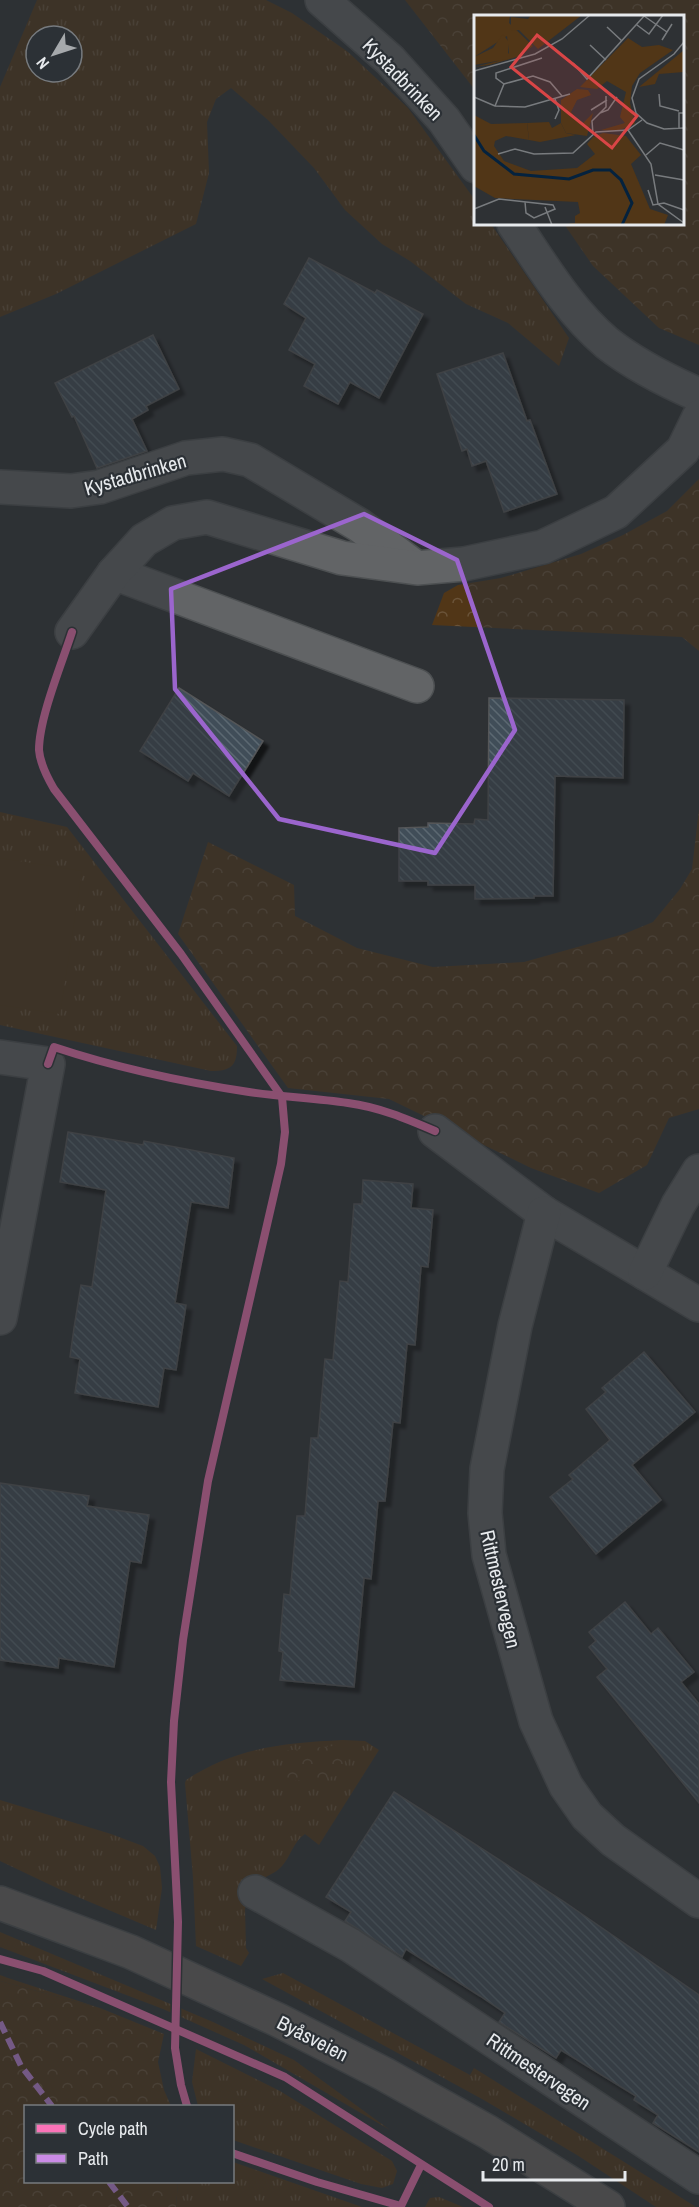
<svg xmlns="http://www.w3.org/2000/svg" width="699" height="2207" font-family="'Archivo Narrow',sans-serif">
<style>
.grass{fill:url(#grass-tufts);fill-rule:evenodd}
.forest{fill:url(#forest-crowns)}
.pitch{fill:#513617}
.building{fill:url(#building-back-hatch);stroke:#545658;stroke-width:1.5;filter:url(#shadow)}
.lines{fill:none;stroke-linecap:round;stroke-linejoin:round}
.minor-casing{stroke:#4d5052;stroke-width:36}
.major-casing{stroke:#4d5052;stroke-width:36}
.minor{stroke:#626466;stroke-width:33}
.major{stroke:#6a6764;stroke-width:33}
.quiet{stroke:#ca8be6;stroke-width:6;stroke-dasharray:12 6;stroke-linecap:butt}
.cycleway-casing{stroke:#2c3136;stroke-width:11}
.cycleway{stroke:#fb73b8;stroke-width:8}
.marked{fill:none;stroke:#9b65cd;stroke-width:4.5;stroke-linejoin:round}
.labels{text-anchor:middle;dominant-baseline:central;stroke-width:4.5;stroke-linejoin:round;paint-order:stroke}
.street-label{font-size:20px;fill:#e7eaed;stroke:#2c3136}
.inset-river{fill:none;stroke:#04223e;stroke-width:3}
.inset-road{fill:none;stroke:#787b7e;stroke-width:1.5}
.view{fill:#d94546;fill-opacity:0.15;stroke:#d94546;stroke-width:3}
.inset-edge{fill:none;stroke:#e7eaed;stroke-width:3}
</style>
<defs>
<pattern id="grass-tufts" width="24" height="20" patternUnits="userSpaceOnUse" patternTransform="scale(1.5)"><rect width="24" height="20" fill="#513617"/><path d="M3 7l-1-3M5 7V3M7 7l1-3M15 17l-1-3M17 17v-4M19 17l1-3" fill="none" stroke="#6a5339"/></pattern>
<pattern id="forest-crowns" width="20" height="18" patternUnits="userSpaceOnUse" patternTransform="scale(1.5)"><rect width="20" height="18" fill="#513617"/><path d="M2 6a3 3 0 1 1 6 0M12 15a3 3 0 1 1 6 0" fill="none" stroke="#6a5339"/></pattern>
<pattern id="building-back-hatch" width="6" height="6" patternUnits="userSpaceOnUse" patternTransform="scale(1.5)"><rect width="6" height="6" fill="#404e59"/><path d="M-1 5l2 2M0 0l6 6M5-1l2 2" fill="none" stroke="#5c6871"/></pattern>
<filter id="shadow"><feDropShadow dx="5.5" dy="5.5" stdDeviation="1.5" flood-color="#0009"/></filter>
</defs>
<rect width="100%" height="100%" fill="#2e3134"/>
<g class="grass">
<path d="M37 0H266L292 13 348 52 408 108 475 200 476 224H491L569 338 559 366 508 323 466 304 410 261 382 244 345 210 314 168 268 120 231 88 216 99 207 122 209 173 196 224 56 294 0 317V87ZM36 36H72V72H36Z"/>
<path d="M0 812 67 827 237 1046C237 1066 231 1071 211 1071L0 1025Z"/>
<path d="M343 1740 365 1741 379 1750 319 1845 305 1834C293 1842 291 1856 282 1866 275 1874 263 1878 253 1883L245 1909 246 1948 249 1953 241 1966 196 1946 193 1878 185 1783 186 1780C236 1747 285 1743 343 1740Z"/>
<polygon points="0,1800 111,1834 143,1846 155,1856 160,1867 162,1888 156,1930 59,1889 0,1861"/>
<polygon points="0,1932 213,2022 294,2060 390,2130 244,2045 163,2009 0,1947"/>
<polygon points="283,1973 470,2075 474,2068 696,2207 656,2207 577,2155 482,2099 262,1979"/>
<polygon points="0,1975 8,1978 100,2008 0,1981"/>
<polygon points="196,2049 280,2091 392,2161 397,2171 393,2184 382,2188 361,2184 233,2140 232,2106 198,2106 192,2082"/>
<polygon points="233,2162 362,2207 176,2207 178,2182 232,2182"/>
<polygon points="439,2197 463,2207 425,2207 430,2198"/>
</g>
<g class="forest">
<polygon points="405,0 699,0 699,345 659,328 593,266 564,224 682,224 682,16 476,16 475,90"/>
<polygon points="699,479 699,651 682,637 432,625 444,593 458,585 501,578 581,554 623,535 667,511"/>
<polygon points="699,809 699,1109 669,1118 647,1165 599,1193 531,1168 389,1099 288,1088 178,934 208,842 294,885 295,916 357,948 433,967 524,962 624,934 653,922 680,889 692,869"/>
<polygon points="343,1745 346,1775 285,1782 282,1751"/>
<polygon points="0,1981 100,2008 164,2034 158,2062 164,2090 171,2106 26,2106 26,2182 178,2182 176,2207 0,2207"/>
</g>
<polygon class="pitch" points="0,858 82,871 60,1014 0,1005"/>
<g class="building">
<polygon points="309,258 375,293 377,290 423,314 379,398 350,382 338,404 304,386 315,364 289,350 306,318 284,304"/>
<polygon points="153,335 179,389 146,406 148,410 132,419 147,451 97,468 74,416 72,417 55,383"/>
<polygon points="503,353 527,421 530,420 557,494 504,512 486,461 472,466 467,449 462,451 437,374"/>
<polygon points="179,688 263,741 229,796 193,773 188,781 140,751"/>
<polygon points="489,698 624,700 623,778 555,776 553,896 534,896 534,898 475,899 475,885 428,885 428,881 399,881 399,828 428,827 428,823 474,824 475,819 488,820"/>
<polygon points="68,1132 143,1145 144,1141 234,1158 228,1208 191,1202 175,1303 186,1305 176,1370 164,1368 158,1407 75,1393 80,1359 70,1357 74,1328 81,1285 92,1287 106,1190 60,1182"/>
<polygon points="363,1180 413,1184 411,1208 433,1210 428,1267 421,1266 415,1345 407,1344 400,1423 393,1422 385,1501 378,1501 371,1579 364,1578 354,1687 280,1680 283,1652 279,1651 284,1594 290,1595 297,1516 305,1516 311,1438 318,1438 325,1359 333,1360 340,1281 348,1282 354,1204 362,1204"/>
<polygon points="644,1352 695,1412 632,1465 661,1500 596,1554 550,1497 573,1479 569,1475 610,1440 586,1409 606,1392 602,1388"/>
<polygon points="0,1483 89,1496 87,1506 149,1515 141,1563 130,1561 114,1667 59,1658 58,1668 0,1660"/>
<polygon points="625,1602 651,1634 658,1628 694,1672 681,1682 699,1704 699,1803 597,1677 607,1669 589,1647 596,1641 589,1632"/>
<polygon points="394,1792 563,1901 699,1995 699,2152 653,2123 658,2115 634,2100 636,2096 561,2050 556,2058 499,2022 505,2013 480,1996 406,1949 402,1957 345,1921 351,1912 326,1897"/>
</g>
<g class="lines">
<defs>
<g id="minor">
<polyline points="322,0 390,60 444,120 476,166"/>
<path d="M514 224C542 265 568 310 607 343 635 365 667 381 699 395"/>
<polyline points="0,487 71,491 100,487 186,458 223,454 250,460 359,525 415,567"/>
<polyline points="114,573 417,686"/>
<polyline points="72,632 114,573 144,540 173,523 207,517 342,558 417,568 464,564 543,547 616,512 683,450 699,417"/>
<polyline points="0,1057 48,1064 0,1318"/>
<polyline points="435,1131 544,1213 699,1305"/>
<polyline points="544,1213 515,1326 487,1469 485,1513 489,1555 536,1721 566,1786 587,1816 613,1840 699,1901"/>
<polyline points="645,1273 678,1205 699,1171"/>
<polyline points="255,1892 350,1945 699,2177"/>
</g>
<polyline id="major" points="0,1903 131,1952 278,2020 384,2074 488,2132 608,2207"/>
</defs>
<use href="#minor" class="minor-casing"/>
<use href="#major" class="major-casing"/>
<use href="#minor" class="minor"/>
<use href="#major" class="major"/>
<g class="quiet">
<polyline points="0,2022 21,2066 52,2106"/>
<polyline points="109,2182 128,2207"/>
</g>
<defs>
<g id="cycleway">
<path d="M72 632C62 663 39 718 39 750 40 764 47 777 54 789L181 954 282 1097 285 1132 281 1164 208 1481 183 1640 174 1721 171 1782 178 1922 175 2048 181 2085 187 2106"/>
<path d="M48 1064 54 1047C117 1068 183 1082 249 1092 282 1097 315 1098 348 1103 379 1107 407 1119 435 1131"/>
<polyline points="0,1959 43,1971 285,2077 489,2207"/>
<polyline points="232,2153 317,2182 401,2206 421,2165"/>
</g>
</defs>
<use href="#cycleway" class="cycleway-casing"/>
<use href="#cycleway" class="cycleway"/>
</g>
<path d="M0 0H699V2207H0ZM364 514 457 560 515 730 435 853 279 819 175 689 171 589Z" fill="#2e3134" fill-opacity=".55" fill-rule="evenodd"/>
<path class="marked" d="M364 514 457 560 515 730 435 853 279 819 175 689 171 589Z"/>
<g class="labels">
<g class="street-label">
<text transform="translate(403 79) rotate(46)">Kystadbrinken</text>
<text transform="translate(135 474) rotate(-16)">Kystadbrinken</text>
<text transform="translate(501 1589) rotate(77)">Rittmestervegen</text>
<text transform="translate(313 2038) rotate(27)">Byåsveien</text>
<text transform="translate(539 2071) rotate(34)">Rittmestervegen</text>
</g>
</g>
<g transform="translate(474 15)">
<rect width="210" height="210" fill="#2e3134"/>
<path d="M0 0H36L35 8 59 31 46 41 15 50 0 52 24 46 35 38 33 21 0 42ZM154 23 168 32 185 30 199 35 166 58 158 71 156 88 161 109 143 116 127 115 151 108 146 102 152 77 133 66 123 74 106 72ZM210 35V57L185 59 181 69 165 72ZM75 107 78 113 87 108 92 118 102 120 66 127 55 125 53 108Z" fill="#513617"/>
<path d="M57 0H108L64 34 45 15 37 16V2L54 4ZM29 19 34 26V44L0 50V42L19 33ZM103 74 114 75 117 80 103 85 97 97 108 109 119 98 113 121 92 118 87 108V85ZM0 100 17 109 53 108 55 125 32 121 21 126 20 131 30 146 57 156 103 153 121 139 113 129 119 122 129 118 152 121 167 140 157 149 176 194 194 200 190 210H86L101 208V201L106 198 104 187 21 183 0 171Z" fill="#513617"/>
<path class="inset-river" d="M0 120 10 136 40 159 95 164 119 155H136L147 165 158 188 148 210"/>
<path class="inset-road" d="M170 1 193 17M163 10 175 19 189 0M133 12 148 26M188 25 198 9M210 27 200 39 165 64 158 83 162 98 173 108 190 114 210 113M116 30 132 45M99 48 113 64 171 0M0 56 61 39 88 24 116 0M30 69 22 63V58L68 43M185 79 186 91 205 96M0 82 21 91 51 92 96 79M21 91 30 69 59 61 76 67 88 81M117 95 133 85M126 98 134 95 143 82M81 104 85 95 81 84M205 113V98H210M154 115 177 149 184 189 210 208M119 119 118 106 132 92V81M24 139 41 134 60 139 99 138 122 117 154 115 168 105M172 140 186 128 210 135M181 160 210 165M174 175 179 190 190 188 210 195M71 192 78 210M0 194 25 184 79 190 81 194 60 203 52 198 51 187"/>
<path class="view" d="M63 20 163 101 138 133 37 52Z"/>
<rect width="210" height="210" class="inset-edge"/>
</g>
<rect x="24" y="2105" width="210" height="78" fill="#2c3136" stroke="#777b7f" stroke-width="1.5"/>
<rect x="36" y="2124" width="30" height="9" fill="#fb73b8" stroke="#777b7f" stroke-width="1.5"/>
<text x="78" y="2135" font-size="18" fill="#e7eaed">Cycle path</text>
<rect x="36" y="2154" width="30" height="9" fill="#ca8be6" stroke="#777b7f" stroke-width="1.5"/>
<text x="78" y="2165" font-size="18" fill="#e7eaed">Path</text>
<g transform="translate(54 54) rotate(231)"><circle r="28" fill="#2c3136" stroke="#777b7f" stroke-width="1.5"/>
<path d="M0-4.5L10 22L0 15L-10 22Z" fill="#a6a9ac"/>
<text y="-9" font-size="16" font-weight="bold" text-anchor="middle" fill="#e7eaed">N</text>
</g>
<path d="M483 2171v9h142v-9" fill="none" stroke="#e7eaed" stroke-width="3"/>
<text x="492" y="2171" font-size="18" fill="#e7eaed" stroke="#2c3136" stroke-width="4.5" paint-order="stroke">20 m</text>
</svg>
